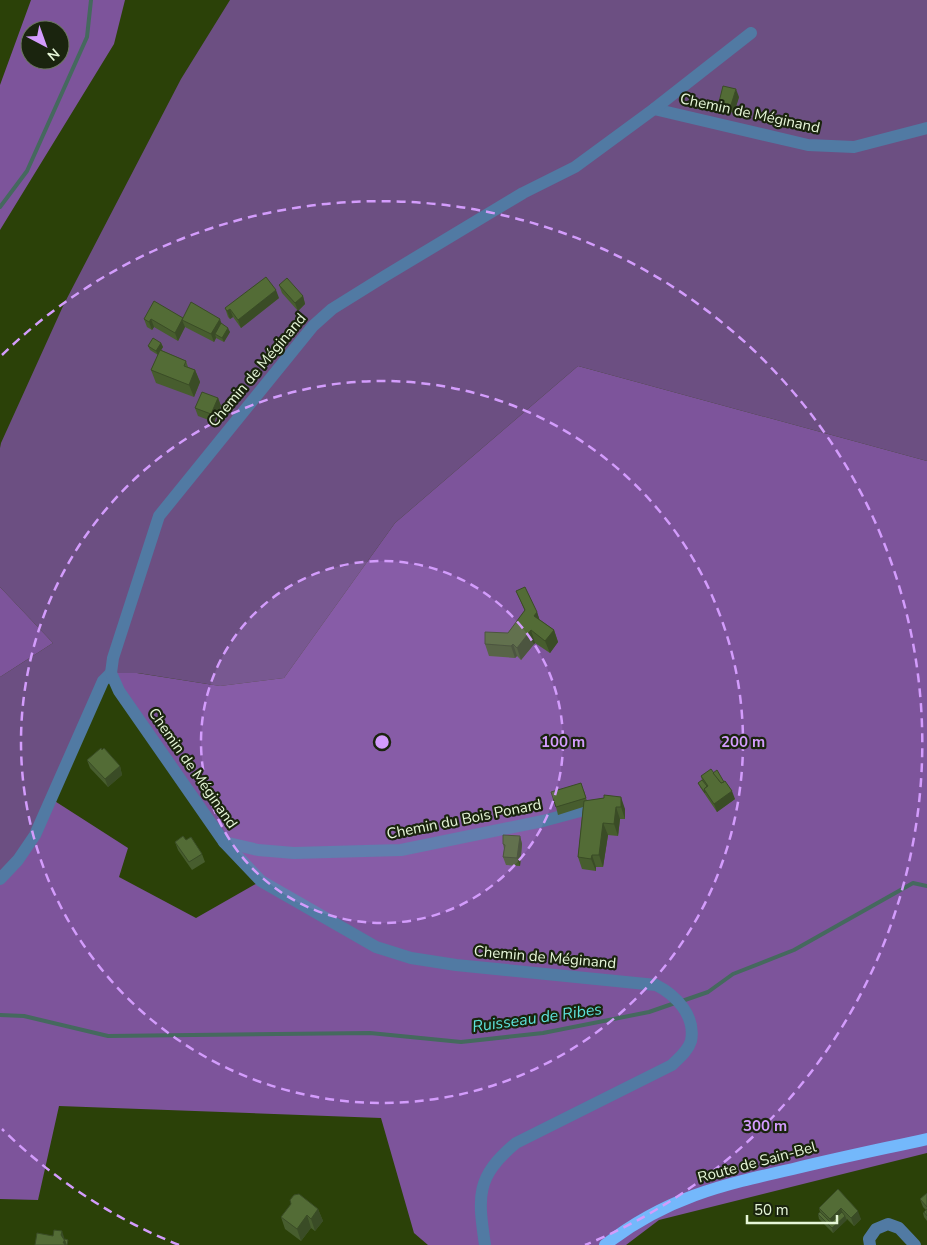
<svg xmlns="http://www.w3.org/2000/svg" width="927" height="1245" font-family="'Nunito Sans',sans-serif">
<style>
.green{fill:#6c4f82}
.forest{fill:#7d549b;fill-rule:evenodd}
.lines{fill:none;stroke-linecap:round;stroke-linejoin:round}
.stream{stroke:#45695e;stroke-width:4}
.minor{stroke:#517aa3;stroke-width:12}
.major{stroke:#74b8fb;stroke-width:12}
.wall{fill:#475d2e}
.shaded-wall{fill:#3a4c26}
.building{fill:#536c36;stroke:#3a4c26}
.ring{fill:none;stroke:#d39cfc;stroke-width:2.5;stroke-dasharray:9 6}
.labels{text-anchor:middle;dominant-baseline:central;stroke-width:4.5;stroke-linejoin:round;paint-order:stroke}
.street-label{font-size:15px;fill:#e6f6d8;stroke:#1a240e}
.water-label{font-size:16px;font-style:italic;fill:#5de2da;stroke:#1a240e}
.centre{fill:#d39cfc;stroke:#1a240e;stroke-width:2.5}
.ring-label{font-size:15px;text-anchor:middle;font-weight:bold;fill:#d39cfc;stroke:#1a240e;stroke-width:4.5;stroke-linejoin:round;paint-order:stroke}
</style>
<rect width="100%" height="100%" fill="#2b4108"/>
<polygon class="green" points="230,0 927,0 927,461 578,366 395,523 284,678 220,686 138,673 111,673 35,835 0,879 0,677 53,643 0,587 0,448 1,443 64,304 181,79"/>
<g class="forest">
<path d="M31 0H125L114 44 0 230V85ZM30 30H60V60H30Z"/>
<polygon points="578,366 927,461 927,1153 659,1220 626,1245 428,1245 414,1233 381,1118 59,1106 38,1200 0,1199 0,879 18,860 50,798 128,848 119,877 196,918 261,881 224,842 111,673 137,673 220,686 284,678 395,523"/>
<polygon points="0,587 53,643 0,677"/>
</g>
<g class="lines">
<g class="stream">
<polyline points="0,207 27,171 87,37 91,0"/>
<polyline points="682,1001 708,992 733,974 794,950 913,883 927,886"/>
<polyline points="0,1015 24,1016 108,1036 370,1033 461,1042 543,1033 649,1012 675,1003"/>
</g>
<g class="minor">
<polyline points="654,109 808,145 854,147 927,128"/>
<polyline points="224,842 258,850 294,853 401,850 543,821 599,806"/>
<polyline points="0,879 18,860 35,835 103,681 111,673"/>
<path d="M485 1245C478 1197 475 1177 516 1143L672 1065C679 1058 688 1051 691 1041 696 1016 676 995 656 985L456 965 411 958 376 947 261 881 224 842 119 691 111 673 113 658 159 516 313 326 332 309 385 276 523 193 575 167 654 109 751 33"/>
<polyline points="870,1245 869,1239 876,1229 888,1224 899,1228 915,1245"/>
</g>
<path class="major" d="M605 1245C665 1198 721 1185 793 1169 838 1158 882 1149 927 1139"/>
</g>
<g class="wall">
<polygon points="739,97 734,113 722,110 719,102"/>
<polygon points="279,285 303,296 305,304 298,311 282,293"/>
<polygon points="279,298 241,328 233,317 230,319 228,317 225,308"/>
<polygon points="183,318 221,323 230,332 224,342 216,338 214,342 185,327 178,341 154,327 152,330 147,327 144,319"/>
<polygon points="161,343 163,347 161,350 186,361 188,367 195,370 200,382 194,397 156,383 151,370 158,355 150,350 148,346"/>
<polygon points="218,398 221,406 214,422 198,416 195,408"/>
<polygon points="516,591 537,612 539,619 554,630 558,642 550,653 535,643 521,660 517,656 515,658 489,656 485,644 508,633 525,611"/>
<polygon points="102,750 120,766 122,775 108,787 90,768 87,760"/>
<polygon points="701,776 735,799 717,812 700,787 698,783 702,780"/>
<polygon points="584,791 587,801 604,798 625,809 625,819 620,819 618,836 608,835 603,867 596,867 596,871 582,869 578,857 583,807 558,815 556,807"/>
<polygon points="520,836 522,844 520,866 506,865 503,857 504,849 503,844"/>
<polygon points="175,842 202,854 205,862 192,870 178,850"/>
<polygon points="838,1189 861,1219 854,1226 847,1219 833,1233 819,1219 818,1214 820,1212 819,1208"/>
<polygon points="927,1193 927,1221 924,1217 923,1213 926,1210 923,1207 920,1199"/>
<polygon points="318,1209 323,1221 315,1231 311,1228 301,1241 285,1229 281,1217"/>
</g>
<g class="shaded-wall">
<polygon points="736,89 739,97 734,113 731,105"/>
<polygon points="276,290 279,298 241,328 238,320"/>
<polygon points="303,296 305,304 298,311 295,303"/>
<polygon points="230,309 233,317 230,319 227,311"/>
<polygon points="151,319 154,327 152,330 149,322"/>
<polygon points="220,319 223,328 215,334 216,338 214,342 211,334"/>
<polygon points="182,320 185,327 178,341 175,333"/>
<polygon points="228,328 230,332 224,342 222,338"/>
<polygon points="161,343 163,347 158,355 156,351"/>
<polygon points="195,370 200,382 194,397 189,385"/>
<polygon points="218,398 221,406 214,422 211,414"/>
<polygon points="537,612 541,624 534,616"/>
<polygon points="531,630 535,643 521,660 517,648"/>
<polygon points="554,630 558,642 550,653 545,641"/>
<polygon points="513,644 517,656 515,658 511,646"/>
<polygon points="120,766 122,775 108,787 105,779"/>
<polygon points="732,791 735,799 717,812 714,804"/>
<polygon points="621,797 625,809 625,819 621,807"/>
<polygon points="616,807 620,819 618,836 614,824"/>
<polygon points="603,823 608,835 603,867 599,855"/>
<polygon points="520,836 522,844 520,866 517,858"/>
<polygon points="592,855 596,867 596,871 591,859"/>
<polygon points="841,1208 844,1217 833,1227 830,1219"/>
<polygon points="318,1209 323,1221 315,1231 311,1219"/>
<polygon points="858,1211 861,1219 854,1226 851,1218"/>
<polygon points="307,1215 311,1228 301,1241 297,1229"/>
<polygon points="845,1216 847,1220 833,1233 832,1228"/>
<polygon points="62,1231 66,1243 66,1245 64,1245 61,1235"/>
</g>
<g class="building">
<polygon points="723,86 736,89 731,105 719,102"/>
<polygon points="266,277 276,290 238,320 230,309 227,311 225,308"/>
<polygon points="287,278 303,296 295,303 279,285"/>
<polygon points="154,301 183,318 175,333 151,319 149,322 144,319"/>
<polygon points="191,302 220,319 211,334 182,320"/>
<polygon points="221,323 228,328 222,338 215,334"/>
<polygon points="153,338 161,343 156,351 148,346"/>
<polygon points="160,350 186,361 184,366 195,370 189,385 151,370"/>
<polygon points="202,392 218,398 211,414 195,408"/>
<polygon points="525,587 537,612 534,616 554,630 545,641 531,630 517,648 513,644 511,646 485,644 485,632 508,633 525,610 516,591"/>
<polygon points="101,748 102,750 104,748 120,766 105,779 87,760"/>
<polygon points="711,769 721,783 725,781 732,791 714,804 704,789 708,786 701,776"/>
<polygon points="717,770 724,782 721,783 713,773"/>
<polygon points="702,780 707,786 704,789 705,793 698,783"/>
<polygon points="581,783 586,798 556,807 551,792"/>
<polygon points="604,795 621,797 621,807 616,807 614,824 603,823 599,855 592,855 591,859 578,857 584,801 604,798"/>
<polygon points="503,835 520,836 517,858 503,857 505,845 503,844"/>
<polygon points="183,836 186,840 191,837 202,854 189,862 175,842"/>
<polygon points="838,1189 858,1211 851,1218 841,1208 830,1219 819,1208"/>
<polygon points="927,1193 927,1207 920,1199"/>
<polygon points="299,1194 318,1209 311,1219 307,1215 297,1229 281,1217 291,1204 290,1200 294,1195"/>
<polygon points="927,1209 927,1216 924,1212"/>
<polygon points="820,1212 831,1223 842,1212 845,1216 832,1228 818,1214"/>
<polygon points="54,1230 62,1231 61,1235 65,1241 63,1242 65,1245 35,1245 37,1233 53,1236"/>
<polygon points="65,1239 68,1240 67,1245 66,1245 65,1241 64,1241"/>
</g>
<circle cx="382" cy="742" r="181" fill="#d39cfc" fill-opacity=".12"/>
<g class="ring">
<circle cx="382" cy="742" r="181"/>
<circle cx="382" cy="742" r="361"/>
<path d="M179 1245A542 542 0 0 1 2 1129M2 355A542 542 0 1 1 585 1245"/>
</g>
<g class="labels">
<g class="street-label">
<text transform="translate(750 113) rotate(12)">Chemin de Méginand</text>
<text transform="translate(257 370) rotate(-50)">Chemin de Méginand</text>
<text transform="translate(193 768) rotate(55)">Chemin de Méginand</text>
<text transform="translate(464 819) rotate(-11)">Chemin du Bois Ponard</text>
<text transform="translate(545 957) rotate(5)">Chemin de Méginand</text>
<text transform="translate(757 1162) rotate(-15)">Route de Sain-Bel</text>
</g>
<g class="water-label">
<text transform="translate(537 1018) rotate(-8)">Ruisseau de Ribes</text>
</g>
</g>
<circle cx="382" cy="742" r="8" class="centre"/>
<g class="ring-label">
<text x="563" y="747">100 m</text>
<text x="743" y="747">200 m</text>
<text x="765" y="1131">300 m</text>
</g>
<g transform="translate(45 45) rotate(139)"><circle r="24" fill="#1a240e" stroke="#6c785f"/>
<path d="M0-4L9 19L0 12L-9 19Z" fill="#d39cfc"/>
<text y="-8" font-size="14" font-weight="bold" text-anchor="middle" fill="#e6f6d8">N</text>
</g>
<path d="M747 1215v8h90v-8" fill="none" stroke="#e6f6d8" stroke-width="2.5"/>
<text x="754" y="1215" font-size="15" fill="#e6f6d8" stroke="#1a240e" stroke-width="4" paint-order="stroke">50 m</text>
</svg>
